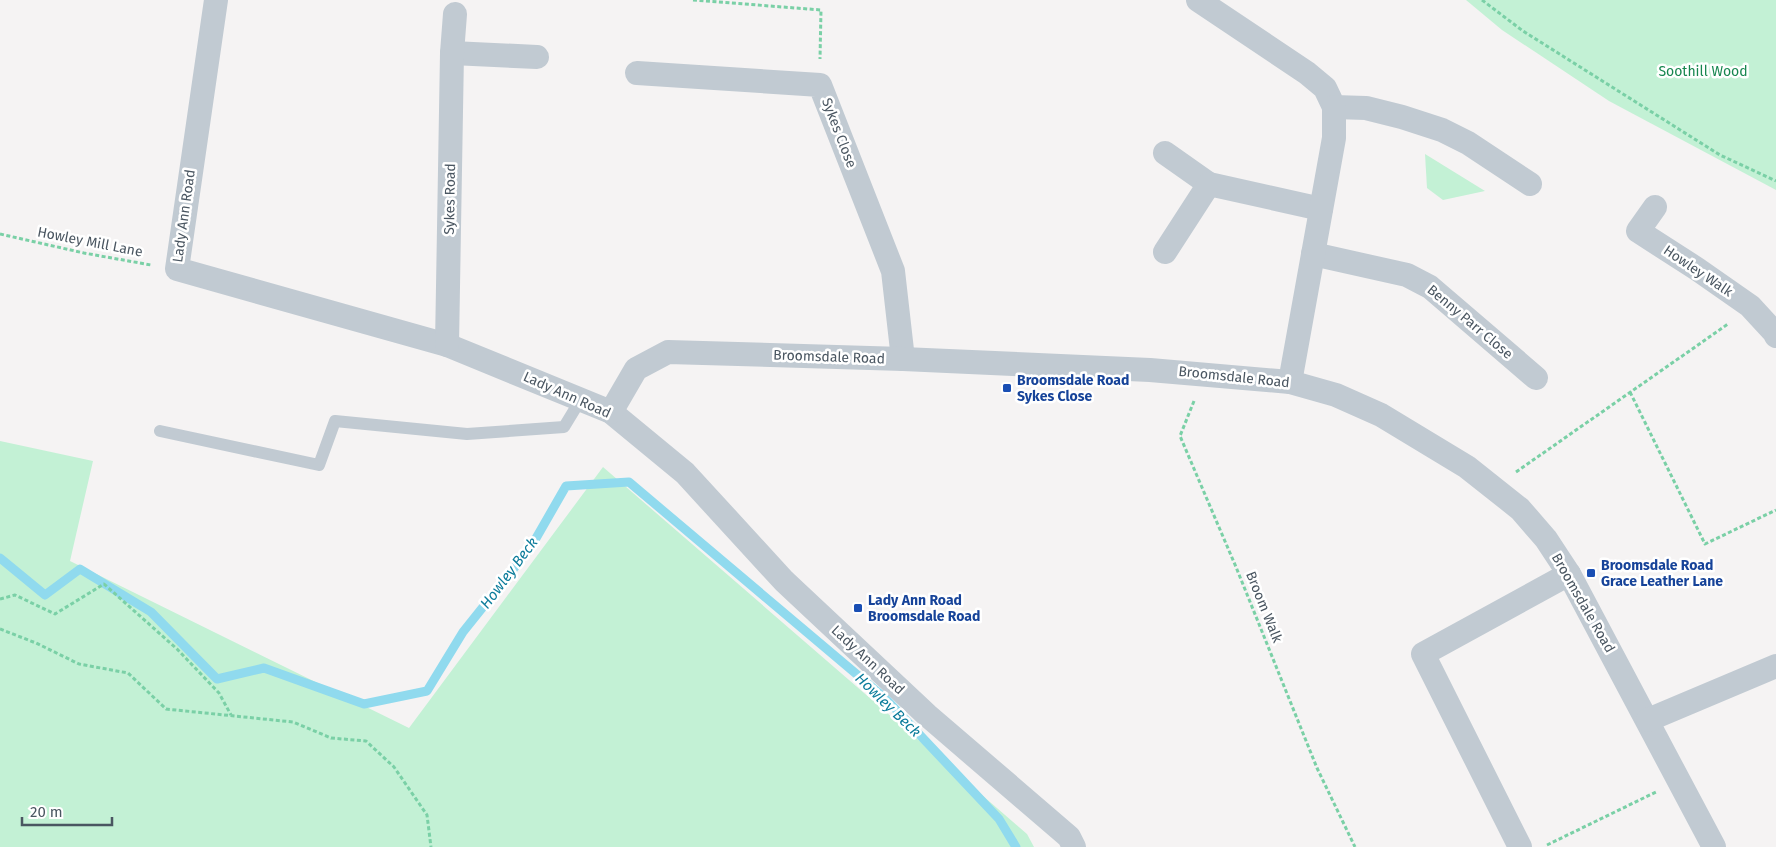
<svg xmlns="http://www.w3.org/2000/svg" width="1776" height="847" font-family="'Fira Sans',sans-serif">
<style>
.green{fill:#c3f1d5}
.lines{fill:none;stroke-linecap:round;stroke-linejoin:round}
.stream{stroke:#90daee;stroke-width:9}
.path{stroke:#7ad0a6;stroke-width:3;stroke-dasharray:4 2.5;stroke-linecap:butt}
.lane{stroke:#c1cad2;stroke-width:12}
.street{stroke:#c1cad2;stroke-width:24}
.transit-dot{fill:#1a4fb4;stroke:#fff;stroke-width:2}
.labels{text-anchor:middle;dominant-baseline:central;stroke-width:5;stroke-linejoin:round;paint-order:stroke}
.park-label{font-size:14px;fill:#17864f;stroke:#fff}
.street-label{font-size:14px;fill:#4a5661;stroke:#fff}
.transit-label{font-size:14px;font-weight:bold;fill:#164399;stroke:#fff;text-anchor:start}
.water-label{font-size:15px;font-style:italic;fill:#0c7c9b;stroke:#fff}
</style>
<rect width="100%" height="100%" fill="#f5f3f3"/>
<g class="green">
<polygon points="1466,0 1776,0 1776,190 1609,101 1502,30"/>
<polygon points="1425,154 1485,191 1443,200 1427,188"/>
<polygon points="0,441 93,461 70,561 409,728 603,467 1027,834 1034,847 0,847"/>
</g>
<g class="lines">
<polyline class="stream" points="0,558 45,595 80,569 151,612 217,679 264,668 364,704 427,691 463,632 531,547 566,486 629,482 886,699 999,819 1016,847"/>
<g class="path">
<polyline points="693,0 821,10 820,59"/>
<polyline points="1482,0 1523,31 1720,155 1776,181"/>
<polyline points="0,234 84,253 151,265"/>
<polyline points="1630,392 1705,544 1776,510"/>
<polyline points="1194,401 1180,436 1236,567 1317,768 1355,847"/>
<polyline points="1516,472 1728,324"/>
<polyline points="0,599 15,595 55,614 104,584 177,649 219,693 231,715"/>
<polyline points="0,629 36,643 79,664 128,673 166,709 293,722 331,738 366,741 394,767 427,815 431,847"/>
<polyline points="1547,845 1656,792"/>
</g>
<polyline class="lane" points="160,431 319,465 335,421 467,434 564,427 581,399"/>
<g class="street">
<polyline points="216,0 177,269 447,345 611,412 685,473 784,581 927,715 1069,837 1074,847"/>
<polyline points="1198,0 1307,73 1325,88 1334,107 1366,108 1402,117 1442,130 1468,143 1530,184"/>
<polyline points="452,53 537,57"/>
<polyline points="637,73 820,85 893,271 903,359"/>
<polyline points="1165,153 1209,184"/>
<polyline points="1655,207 1638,231 1697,269 1750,306 1774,332 1776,336"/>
<polyline points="1165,252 1209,184 1321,209"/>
<polyline points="1313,254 1407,275 1430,287 1536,378"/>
<polyline points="447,345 452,53 455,14"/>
<polyline points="1290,382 1334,138 1334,107"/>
<polyline points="611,412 636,369 668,352 903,359 1150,370 1290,382 1336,395 1381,415 1467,467 1520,509 1546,539 1569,574 1714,847"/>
<polyline points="1648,720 1776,666"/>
<polyline points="1520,847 1423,654 1569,574"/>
</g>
</g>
<g class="transit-dot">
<rect x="1002" y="383" width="10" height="10" rx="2.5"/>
<rect x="1586" y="568" width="10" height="10" rx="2.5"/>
<rect x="853" y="603" width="10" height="10" rx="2.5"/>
</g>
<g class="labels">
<g class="park-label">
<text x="1703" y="71">Soothill Wood</text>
</g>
<g class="street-label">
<text transform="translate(839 133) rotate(69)">Sykes Close</text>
<text transform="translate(450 199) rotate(-89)">Sykes Road</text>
<text transform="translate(184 216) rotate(-82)">Lady Ann Road</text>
<text transform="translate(90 242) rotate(11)">Howley Mill Lane</text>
<text transform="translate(1698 271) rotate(34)">Howley Walk</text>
<text transform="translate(1470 322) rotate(40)">Benny Parr Close</text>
<text transform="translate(829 357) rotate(2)">Broomsdale Road</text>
<text transform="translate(1234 377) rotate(6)">Broomsdale Road</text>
<text transform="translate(567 395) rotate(24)">Lady Ann Road</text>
<text transform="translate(1583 603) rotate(60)">Broomsdale Road</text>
<text transform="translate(1264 607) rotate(68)">Broom Walk</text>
<text transform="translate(868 660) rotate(43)">Lady Ann Road</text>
</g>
<g class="transit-label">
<text x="1017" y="380">Broomsdale Road<tspan x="1017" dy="16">Sykes Close</tspan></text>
<text x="1601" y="565">Broomsdale Road<tspan x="1601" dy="16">Grace Leather Lane</tspan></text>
<text x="868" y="600">Lady Ann Road<tspan x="868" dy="16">Broomsdale Road</tspan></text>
</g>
<g class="water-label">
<text transform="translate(509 573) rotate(-53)">Howley Beck</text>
<text transform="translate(888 705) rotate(44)">Howley Beck</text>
</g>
</g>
<path d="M22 817v8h90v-8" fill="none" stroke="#4a5661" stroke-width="2.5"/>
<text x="30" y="817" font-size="15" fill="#4a5661" stroke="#ffffff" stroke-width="4" paint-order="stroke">20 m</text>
</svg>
